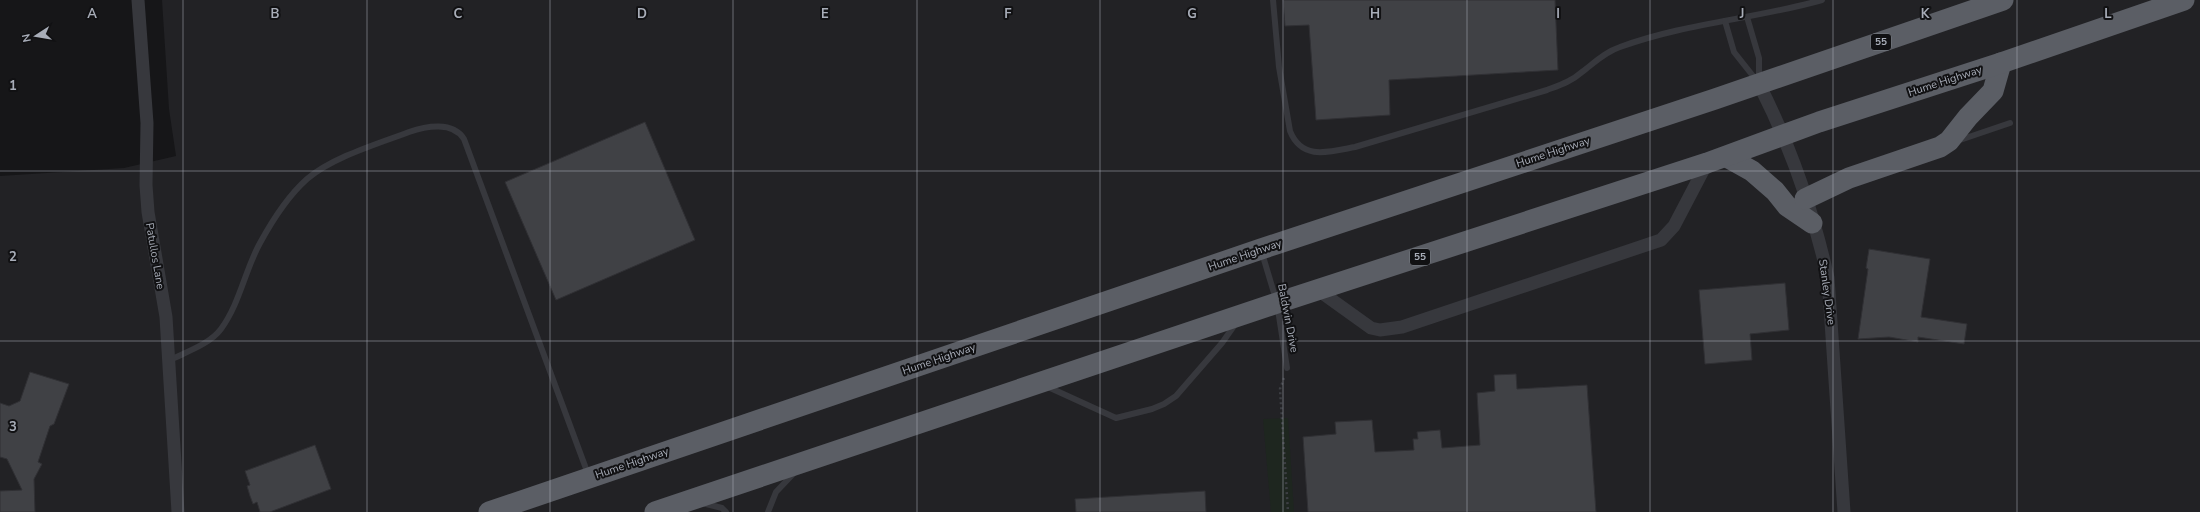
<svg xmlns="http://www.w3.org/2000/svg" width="2200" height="512" font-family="'Nunito Sans',sans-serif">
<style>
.built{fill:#222225}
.green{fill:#1e261f}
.building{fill:#404145;stroke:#303034}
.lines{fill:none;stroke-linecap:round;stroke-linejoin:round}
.path{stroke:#3d3f44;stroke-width:2.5;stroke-dasharray:2 3;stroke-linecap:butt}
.service{stroke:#37383d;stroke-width:6}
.minor{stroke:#37383d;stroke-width:13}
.trunk{stroke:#5b5e65;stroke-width:21}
.grid{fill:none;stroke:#a8adb8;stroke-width:1;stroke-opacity:0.55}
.labels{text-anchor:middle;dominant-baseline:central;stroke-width:4;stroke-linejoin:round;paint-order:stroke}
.shield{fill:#111113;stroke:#7b7e86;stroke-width:1}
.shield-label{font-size:10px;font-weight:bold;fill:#a8adb8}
.street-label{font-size:11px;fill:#a8adb8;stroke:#111113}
.grid-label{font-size:13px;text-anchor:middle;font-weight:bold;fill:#a8adb8;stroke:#111113;stroke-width:4;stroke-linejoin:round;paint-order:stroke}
</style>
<rect width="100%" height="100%" fill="#161618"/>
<polygon class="built" points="162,0 2200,0 2200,512 0,512 0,176 124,168 176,156 169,109"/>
<polygon class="green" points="1288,418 1294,512 1271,512 1263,419"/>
<g class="building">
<polygon points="1283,0 1555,0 1558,70 1389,80 1390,115 1316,120 1309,25 1285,26"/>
<polygon points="645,122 695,240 556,300 505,182"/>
<polygon points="1869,249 1930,259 1921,317 1967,324 1964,344 1918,337 1918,342 1889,337 1858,339 1868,269 1866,268"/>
<polygon points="1785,283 1789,330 1750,334 1752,360 1705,364 1699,290"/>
<polygon points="30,372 69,384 54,424 50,426 38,462 42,464 34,479 35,512 0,512 0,491 22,490 7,459 0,457 0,403 9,406 20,401"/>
<polygon points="1516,374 1517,389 1587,385 1596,512 1308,512 1303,437 1336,434 1335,422 1372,420 1375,452 1414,450 1413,439 1418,439 1417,432 1440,430 1442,448 1480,445 1477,393 1495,391 1494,375"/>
<polygon points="315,445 331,489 270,512 260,512 257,502 253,504 250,496 247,486 250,485 245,471"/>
<polygon points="1205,491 1206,512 1076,512 1075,499"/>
</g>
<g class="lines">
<polyline class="path" points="1284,378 1280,389 1288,512"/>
<g class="service">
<path d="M1273 0 1279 67 1290 131C1302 161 1329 152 1355 147L1547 90C1560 85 1572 81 1582 72 1594 63 1605 52 1620 47 1685 23 1755 19 1822 0"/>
<polyline points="1747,17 1759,58 1759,80"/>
<polyline points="1725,21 1734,52 1757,81"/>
<polyline points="1957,141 2010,123"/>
<polyline points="1262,253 1277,303 1287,368"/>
<path d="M170 360C186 352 210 344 221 329 240 303 245 270 260 243 272 221 289 195 307 179 333 157 377 144 409 132 426 126 453 121 464 139L588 474"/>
<polyline points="1048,387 1116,418 1152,409 1164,404 1176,396 1222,343 1236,323"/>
<polyline points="702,503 722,508 726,512"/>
<polyline points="768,512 776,492 795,472"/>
</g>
<g class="minor">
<polyline points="138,0 147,123 146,185 148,212 166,317 178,512"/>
<path d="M1759 84C1790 145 1813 211 1828 278L1844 512"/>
<polyline points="1318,290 1371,328 1380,330 1402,327 1661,240 1674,226 1707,163"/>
</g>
<g class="trunk">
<polyline points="1727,157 1752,171 1775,191 1787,206 1812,223"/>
<polyline points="1805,199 1849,178 1940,147 1949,141 1968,117 1993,91 2001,63"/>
<polyline points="489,512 1261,249 1715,99 2003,0"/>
<polyline points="655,512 1277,303 1707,163 1819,122 2001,63 2184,0"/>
</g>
</g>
<path class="grid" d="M183 0V512M367 0V512M550 0V512M733 0V512M917 0V512M1100 0V512M1283 0V512M1467 0V512M1650 0V512M1833 0V512M2017 0V512M0 171H2200M0 341H2200"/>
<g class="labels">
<g class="shield">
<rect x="1871" y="34" width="20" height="16" rx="3"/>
<rect x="1410" y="249" width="20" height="16" rx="3"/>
</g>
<g class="shield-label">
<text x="1881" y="42">55</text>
<text x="1420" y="257">55</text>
</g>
<g class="street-label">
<text transform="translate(1945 81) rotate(-18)">Hume Highway</text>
<text transform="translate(1553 152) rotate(-18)">Hume Highway</text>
<text transform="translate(1245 255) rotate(-19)">Hume Highway</text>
<text transform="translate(155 256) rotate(80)">Patullos Lane</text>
<text transform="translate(1827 292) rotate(82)">Stanley Drive</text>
<text transform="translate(1288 318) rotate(79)">Baldwin Drive</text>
<text transform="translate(939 359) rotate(-19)">Hume Highway</text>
<text transform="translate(632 463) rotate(-19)">Hume Highway</text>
</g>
</g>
<g class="grid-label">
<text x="92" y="18">A</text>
<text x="275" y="18">B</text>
<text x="458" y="18">C</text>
<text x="642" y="18">D</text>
<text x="825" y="18">E</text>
<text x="1008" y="18">F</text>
<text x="1192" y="18">G</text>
<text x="1375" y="18">H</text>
<text x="1558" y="18">I</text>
<text x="1742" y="18">J</text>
<text x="1925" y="18">K</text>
<text x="2108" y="18">L</text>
<text x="13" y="90">1</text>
<text x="13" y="261">2</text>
<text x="13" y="431">3</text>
</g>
<g transform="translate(36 36) rotate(258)" stroke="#111113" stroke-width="3" paint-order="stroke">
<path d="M0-3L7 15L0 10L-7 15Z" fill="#a8adb8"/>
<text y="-6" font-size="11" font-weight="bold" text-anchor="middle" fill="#a8adb8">N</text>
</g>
</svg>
